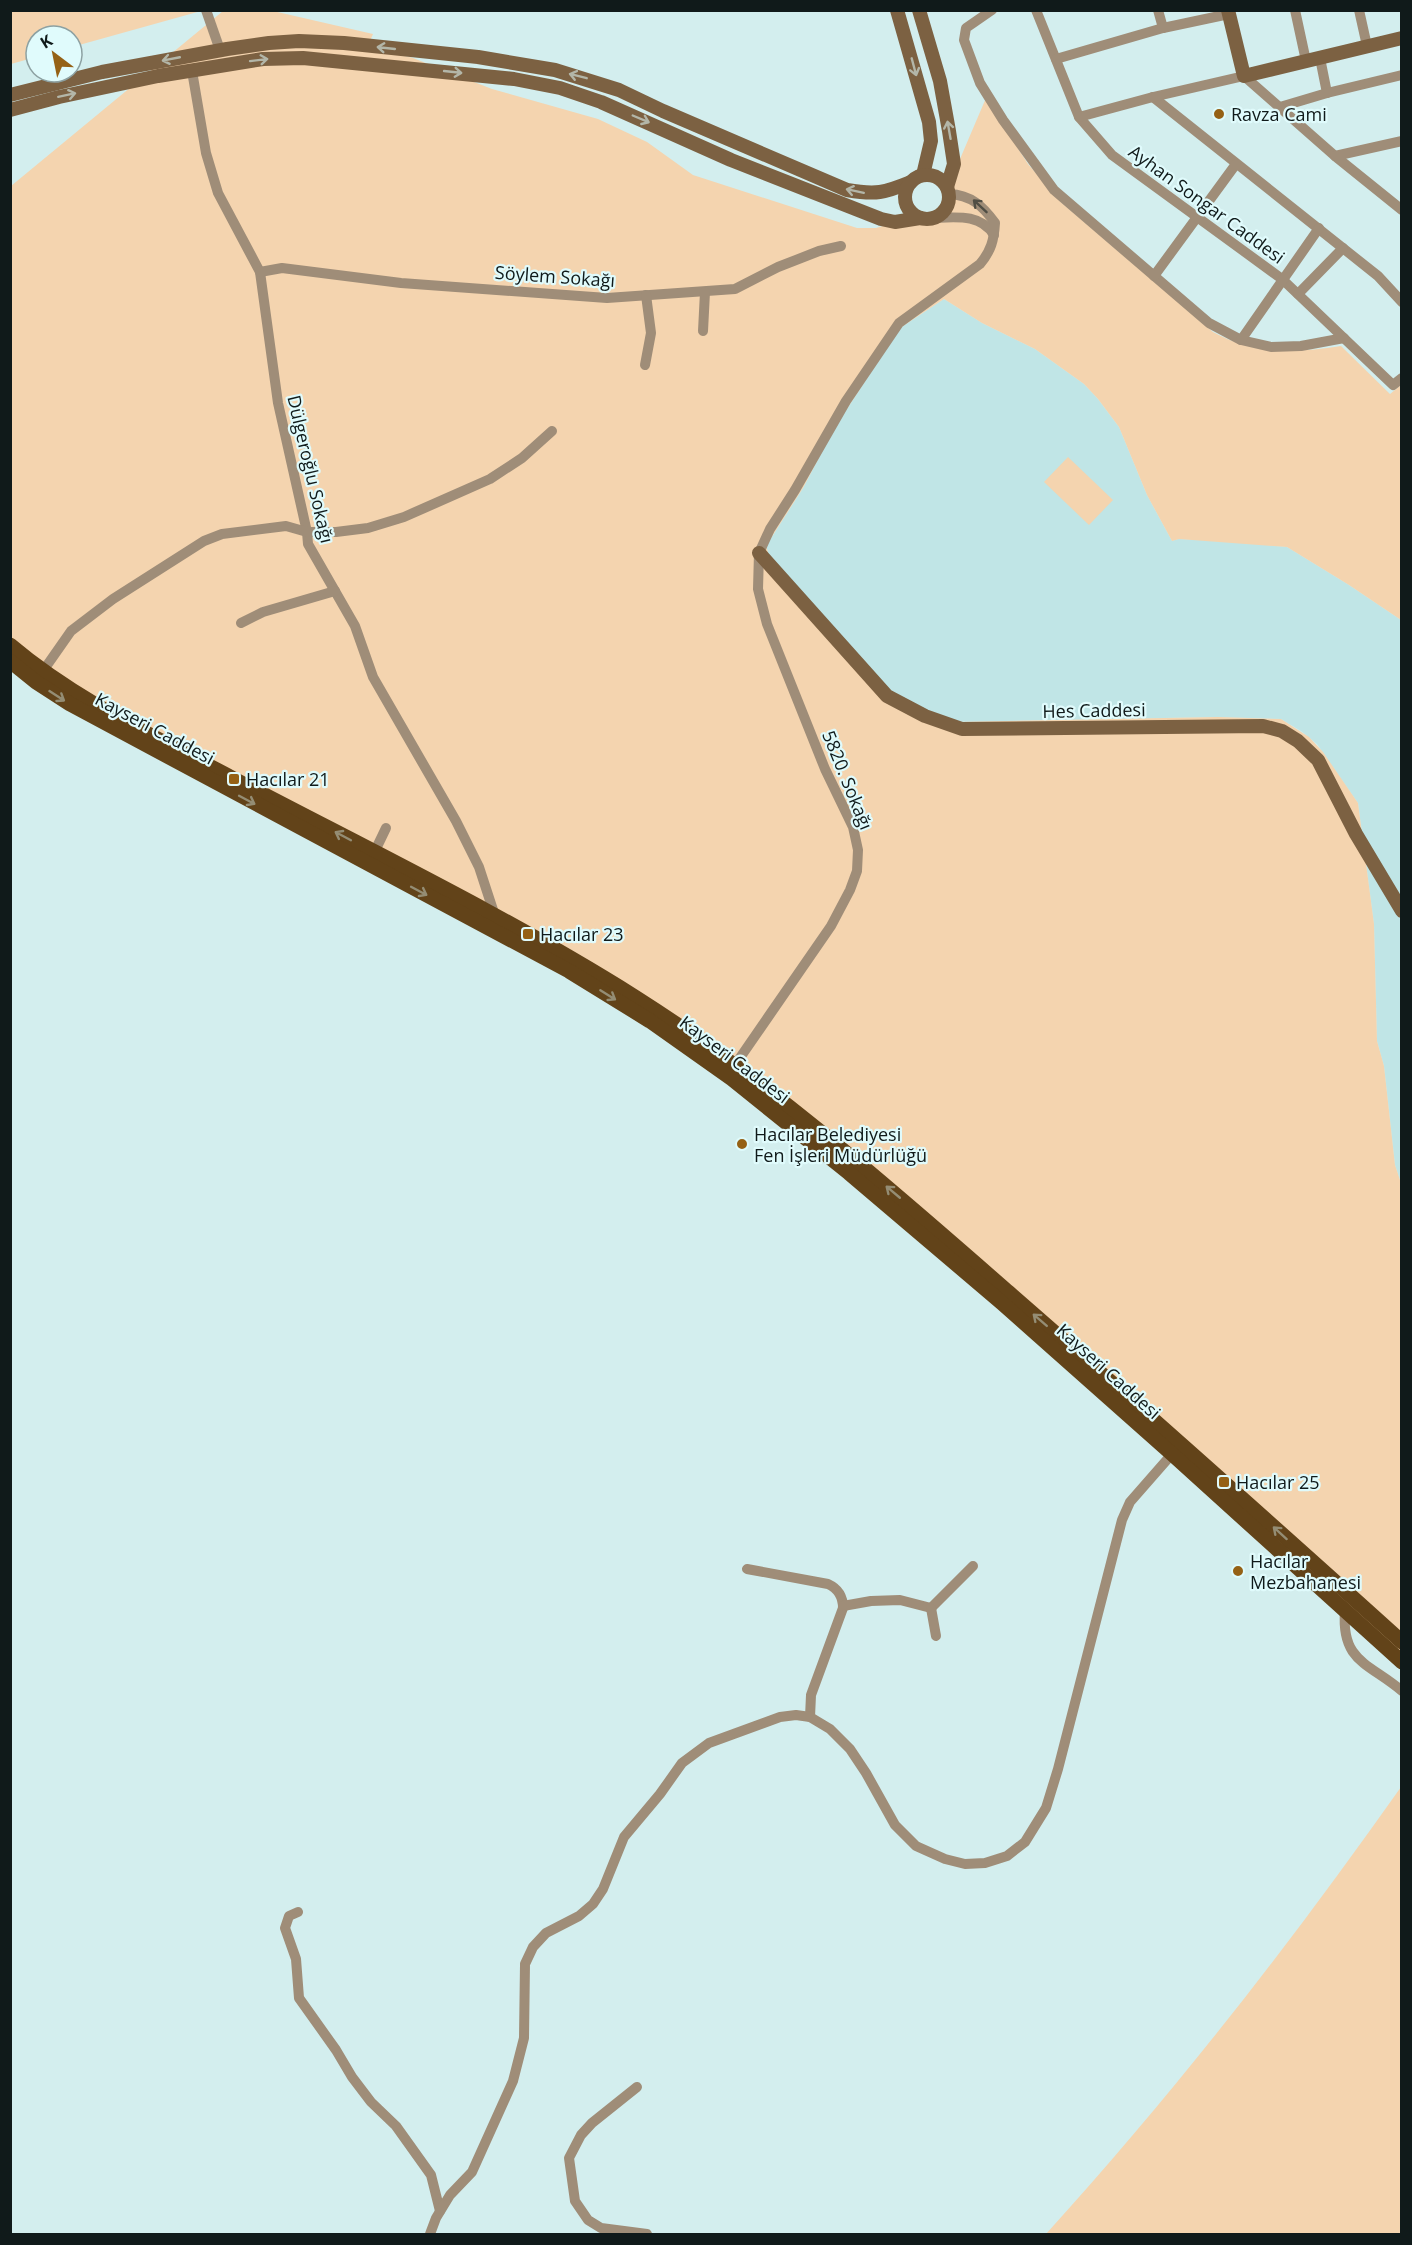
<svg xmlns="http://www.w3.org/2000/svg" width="1412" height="2245" font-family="'Open Sans',sans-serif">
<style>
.built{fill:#c0e5e6}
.green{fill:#f4d4af}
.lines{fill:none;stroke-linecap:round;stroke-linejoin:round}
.street{stroke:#9f8d78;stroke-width:10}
.secondary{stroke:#7c6142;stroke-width:14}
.primary{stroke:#624319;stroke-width:15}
.oneway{stroke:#b3b6a8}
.oneway2{stroke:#504e44}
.oneway3{stroke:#948d74}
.poi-dot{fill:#956115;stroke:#e0fbfc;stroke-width:2}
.labels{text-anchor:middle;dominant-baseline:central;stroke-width:4.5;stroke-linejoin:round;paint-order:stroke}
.poi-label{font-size:18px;fill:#101a1a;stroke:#e0fbfc;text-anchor:start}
.street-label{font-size:18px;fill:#101a1a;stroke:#e0fbfc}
</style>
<rect width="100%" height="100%" fill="#d3eeee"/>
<polygon class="built" points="944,299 982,323 1035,349 1084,384 1098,399 1119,427 1147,495 1172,541 1178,539 1224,541 1287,547 1349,585 1401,620 1401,1183 1395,1165 1384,1066 1377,1041 1374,924 1358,803 1317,744 1301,731 1281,719 1218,717 956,722 941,717 892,694 769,556 766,546 803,488 835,427 900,328"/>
<g class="green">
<polygon points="11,11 201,11 72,47 72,36 36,36 36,57 11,64"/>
<path d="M223 11H273L373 34 370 41 374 48 413 58 492 89 598 119 647 142 693 175 857 228H876L893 223 934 220 986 98 1028 164 1062 203 1213 332C1255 355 1294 353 1341 346L1390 394 1401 385V620L1349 585 1287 547 1179 539 1172 541 1147 495 1119 427 1098 399 1084 384 1035 349 982 323 944 299 900 328 835 427 803 488 766 546 769 556 892 694 903 701 956 722 1218 717 1281 719 1309 737 1323 752 1358 803 1374 924 1377 1041 1384 1066 1395 1165 1401 1183V1655L714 1060 11 655V186Z"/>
<polygon points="1068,457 1113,500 1089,525 1044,482"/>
<path d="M1401 1787V2234H1046C1174 2093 1291 1943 1401 1787Z"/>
</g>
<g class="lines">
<g class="street">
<polyline points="206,10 220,50"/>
<polyline points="992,10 966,28 964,40 980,83 1003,120 1054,190 1209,323 1241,340 1271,347 1301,346 1344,338"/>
<polyline points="1036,10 1079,117 1112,155 1282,279 1393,385 1402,378"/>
<polyline points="1158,10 1163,28"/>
<polyline points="1295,10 1306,61"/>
<polyline points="1359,10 1367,46"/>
<polyline points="1320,58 1327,93"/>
<polyline points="1056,59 1163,28 1229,14"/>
<polyline points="192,71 206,153 218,193 260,272 278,403 307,532 308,544 355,626 373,677 456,821 479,867 495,916"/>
<polyline points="1153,97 1378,276 1402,302"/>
<polyline points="1280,107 1327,93 1402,75"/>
<polyline points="1079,117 1153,97 1244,76 1335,156 1402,210"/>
<polyline points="1335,156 1402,141"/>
<path d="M935 218C957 217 981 214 994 235"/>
<polyline points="260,272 282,268 401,283 607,298 735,289 778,267 819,251 841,246"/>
<polyline points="1154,276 1236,164"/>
<polyline points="1298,294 1343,248"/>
<polyline points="703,331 705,292"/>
<polyline points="1241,340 1319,228"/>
<polyline points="645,365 651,333 646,295"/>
<polyline points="241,623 263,612 335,591"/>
<polyline points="43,671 71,631 113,599 204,541 222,534 286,526 307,532 336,532 368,528 404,517 490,479 522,458 552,431"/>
<polyline points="374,853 386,828"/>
<path d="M735 1065 831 926 850 890 857 871 858 850 853 827 825 769 767 624 758 589 759 553 770 529 795 490 846 401 899 323 980 264C991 251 994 240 995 223 983 206 971 195 949 194"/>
<path d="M747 1569 828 1584C839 1589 843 1597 843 1608L811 1695 810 1717"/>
<polyline points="843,1606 871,1601 900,1600 931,1608 973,1566"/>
<polyline points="931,1608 936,1636"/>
<path d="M1345 1611C1341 1662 1369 1663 1402 1691"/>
<polyline points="298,1912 289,1916 285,1928 296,1959 299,1998 336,2050 352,2077 371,2102 396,2126 431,2175 440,2211"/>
<polyline points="637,2087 592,2123 581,2135 569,2158 575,2201 588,2220 601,2228 647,2234"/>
<polyline points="430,2234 436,2218 450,2195 472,2172 513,2081 524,2038 525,1964 533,1947 546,1933 579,1916 593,1904 603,1889 624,1837 660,1794 682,1763 709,1743 780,1717 796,1715 810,1717 830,1729 850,1749 866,1773 895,1825 916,1846 945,1859 965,1864 985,1863 1007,1856 1025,1842 1046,1808 1058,1769 1122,1520 1130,1502 1172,1454"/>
</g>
<g class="secondary">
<polyline points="897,10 929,122 931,141 923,175"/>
<polyline points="919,10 940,81 949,131 954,164 947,187"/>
<polyline points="1228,10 1244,76 1402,38"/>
<path d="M10 95 102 72 227 49 269 43 299 41 344 43 478 57 555 70 619 90 663 111 847 190C876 195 884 193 911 182"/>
<polyline points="10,110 59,97 158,76 263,59 303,58 514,79 560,88 601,102 731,160 881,219 895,222 920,218"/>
<circle cx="927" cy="197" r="22"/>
<polyline points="759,553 887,696 925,716 962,729 1263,726 1282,731 1298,741 1318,760 1356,834 1402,911"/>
</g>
<g class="primary">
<path d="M10 645C76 701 157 738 232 778 367 849 506 916 635 997 769 1082 888 1187 1008 1292 1140 1407 1271 1524 1402 1642"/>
<polyline points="10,661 36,682 70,704 569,971 650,1021 732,1079 849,1173 1002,1303 1172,1454 1402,1662"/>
</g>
</g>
<defs><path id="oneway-shaft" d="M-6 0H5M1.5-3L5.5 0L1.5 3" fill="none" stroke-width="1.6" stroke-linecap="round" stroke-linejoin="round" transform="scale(1.5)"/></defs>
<g class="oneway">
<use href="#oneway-shaft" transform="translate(386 48) rotate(-174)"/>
<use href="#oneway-shaft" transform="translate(171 59) rotate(169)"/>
<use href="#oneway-shaft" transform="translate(259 60) rotate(-7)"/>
<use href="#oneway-shaft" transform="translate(914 67) rotate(75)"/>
<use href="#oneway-shaft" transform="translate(453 72) rotate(6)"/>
<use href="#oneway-shaft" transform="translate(578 76) rotate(-166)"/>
<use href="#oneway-shaft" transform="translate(67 95) rotate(-12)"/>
<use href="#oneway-shaft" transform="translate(641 119) rotate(23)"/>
<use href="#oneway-shaft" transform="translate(949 130) rotate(-100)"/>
<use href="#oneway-shaft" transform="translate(855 191) rotate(-168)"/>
</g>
<use class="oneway2" href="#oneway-shaft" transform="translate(980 206) rotate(-137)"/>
<g class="oneway3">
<use href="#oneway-shaft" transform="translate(57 696) rotate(33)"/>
<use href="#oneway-shaft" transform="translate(247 800) rotate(28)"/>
<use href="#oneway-shaft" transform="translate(343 836) rotate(-152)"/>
<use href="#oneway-shaft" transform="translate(419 891) rotate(28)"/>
<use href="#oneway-shaft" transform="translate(608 995) rotate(32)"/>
<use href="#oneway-shaft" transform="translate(893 1192) rotate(-140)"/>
<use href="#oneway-shaft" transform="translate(1040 1320) rotate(-139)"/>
<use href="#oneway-shaft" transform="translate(1280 1533) rotate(-138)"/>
</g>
<g class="poi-dot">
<circle cx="1219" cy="114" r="6"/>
<rect x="228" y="773" width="12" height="12" rx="3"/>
<rect x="522" y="928" width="12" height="12" rx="3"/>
<circle cx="742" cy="1144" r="6"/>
<rect x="1218" y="1476" width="12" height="12" rx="3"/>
<circle cx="1238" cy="1571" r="6"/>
</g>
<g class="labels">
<g class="poi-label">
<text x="1231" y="114">Ravza Cami</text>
<text x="246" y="779">Hacılar 21</text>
<text x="540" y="934">Hacılar 23</text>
<text x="754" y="1134">Hacılar Belediyesi<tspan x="754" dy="21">Fen İşleri Müdürlüğü</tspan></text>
<text x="1236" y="1482">Hacılar 25</text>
<text x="1250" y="1561">Hacılar<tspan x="1250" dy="21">Mezbahanesi</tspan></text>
</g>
<g class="street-label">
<text transform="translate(1207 204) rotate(36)">Ayhan Songar Caddesi</text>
<text transform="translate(555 276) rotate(4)">Söylem Sokağı</text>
<text transform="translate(311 469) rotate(77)">Dülgeroğlu Sokağı</text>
<text transform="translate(1094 710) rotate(-1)">Hes Caddesi</text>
<text transform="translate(155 728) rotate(28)">Kayseri Caddesi</text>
<text transform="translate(848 780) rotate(68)">5820. Sokağı</text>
<text transform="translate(735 1059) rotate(37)">Kayseri Caddesi</text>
<text transform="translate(1109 1371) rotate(42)">Kayseri Caddesi</text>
</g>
</g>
<rect width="1412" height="2245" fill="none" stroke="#101a1a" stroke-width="24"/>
<g transform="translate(54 54) rotate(328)"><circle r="28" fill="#e0fbfc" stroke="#8da1a2" stroke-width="1.5"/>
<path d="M0-4.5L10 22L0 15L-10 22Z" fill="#956115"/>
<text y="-9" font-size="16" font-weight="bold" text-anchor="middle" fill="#101a1a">K</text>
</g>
</svg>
